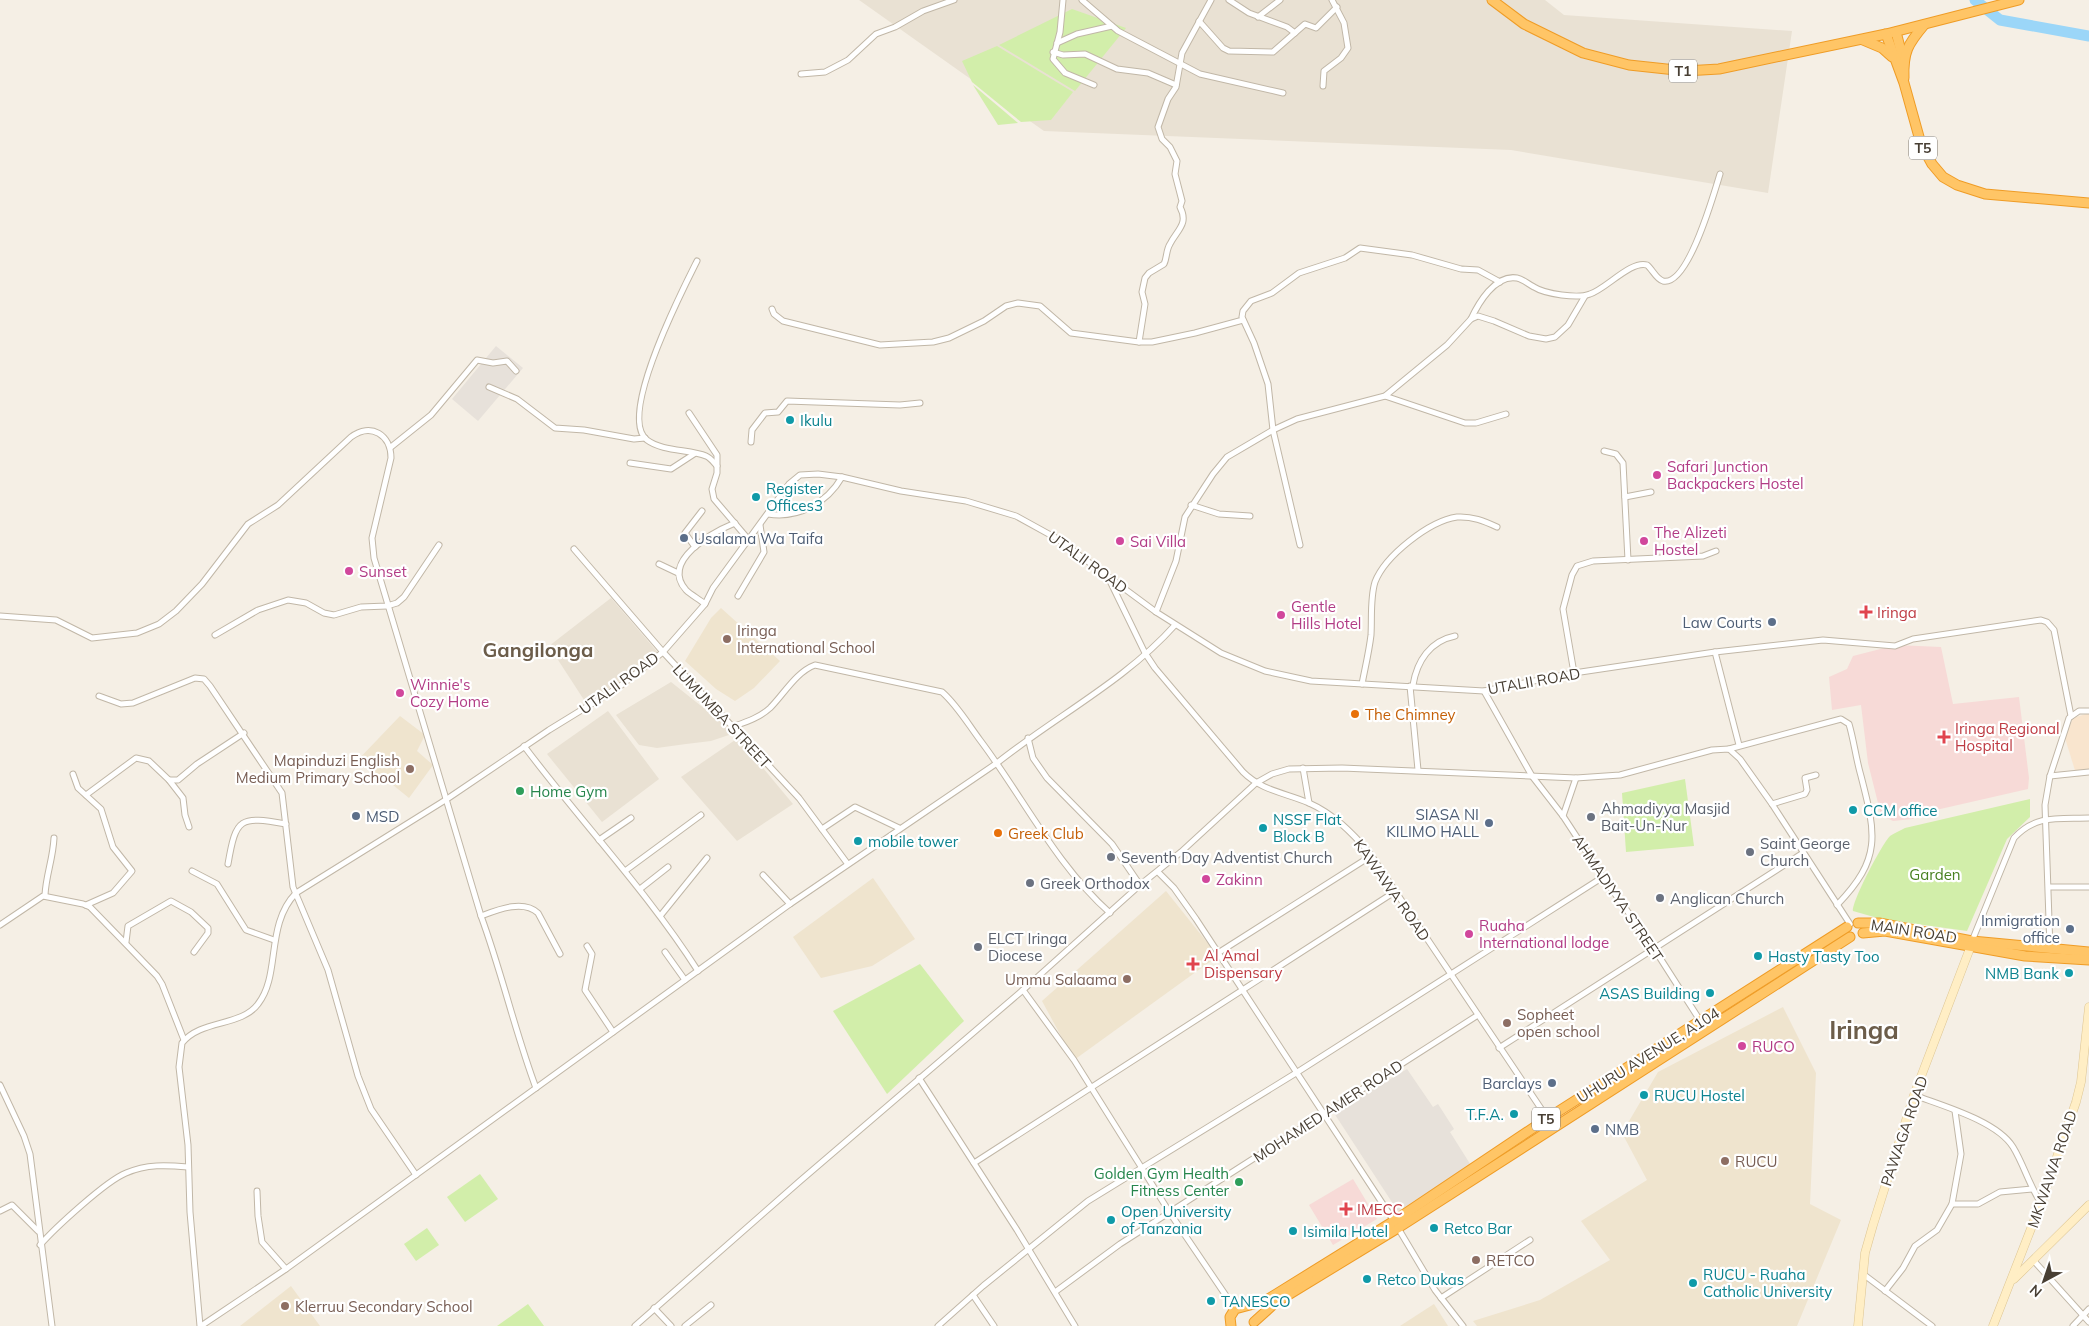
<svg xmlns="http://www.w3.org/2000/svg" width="2089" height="1326" font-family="Mulish,sans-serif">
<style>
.residential{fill:#e9e1d3}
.commercial{fill:#f9e5ce}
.industrial{fill:#e7e1da}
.education{fill:#efe4ce}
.medical{fill:#f7dad7}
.green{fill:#d2eeaa}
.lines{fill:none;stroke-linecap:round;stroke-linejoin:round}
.river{stroke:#9bd6f8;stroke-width:11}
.street-casing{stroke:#c1b7a7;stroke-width:7}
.secondary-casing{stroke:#ddc592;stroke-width:9}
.highway-casing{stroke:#ef9c26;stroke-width:11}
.street{stroke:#fff;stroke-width:5}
.secondary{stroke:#ffeec5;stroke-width:8}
.highway{stroke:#ffc566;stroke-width:9}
.culture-dot{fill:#0f9aa8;stroke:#fff;stroke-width:2}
.hotel-dot{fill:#d1479c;stroke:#fff;stroke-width:2}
.service-dot{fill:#5c6f8a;stroke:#fff;stroke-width:2}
.health-dot{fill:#e0444e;stroke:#fff;stroke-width:2}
.education-dot{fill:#8d6e63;stroke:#fff;stroke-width:2}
.food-dot{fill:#e8710a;stroke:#fff;stroke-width:2}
.leisure-dot{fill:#2e9e5b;stroke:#fff;stroke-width:2}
.worship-dot{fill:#6b7280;stroke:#fff;stroke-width:2}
.labels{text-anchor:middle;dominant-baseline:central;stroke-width:4.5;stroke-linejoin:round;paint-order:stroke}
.shield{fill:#fff;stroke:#7f7971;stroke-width:1}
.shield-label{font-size:14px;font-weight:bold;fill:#483f34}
.culture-label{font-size:15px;fill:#0d838f;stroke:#fff;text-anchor:start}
.hotel-label{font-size:15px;fill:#b23c85;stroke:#fff;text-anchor:start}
.service-label{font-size:15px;fill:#4e5e75;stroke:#fff;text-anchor:end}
.street-label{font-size:15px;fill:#483f34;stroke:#fff}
.health-label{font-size:15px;fill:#be3a42;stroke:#fff;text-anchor:start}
.education-label{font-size:15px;fill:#785e54;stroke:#fff;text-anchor:start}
.food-label{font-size:15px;fill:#c56008;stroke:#fff;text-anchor:start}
.leisure-label{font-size:15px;fill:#27864d;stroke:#fff;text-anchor:start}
.worship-label{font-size:15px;fill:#5b616d;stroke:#fff;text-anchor:start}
.park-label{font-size:15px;fill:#498121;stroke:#fff}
.district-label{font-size:20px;font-weight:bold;fill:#6c5d4a;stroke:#fff}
.town-label{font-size:25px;font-weight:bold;fill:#6c5d4a;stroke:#fff}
</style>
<rect width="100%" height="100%" fill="#f5efe5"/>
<g class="residential">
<polygon points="859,0 1545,0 1564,15 1792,31 1768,193 1511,150 1044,131"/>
<polygon points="611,598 660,655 586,703 549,646"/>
<polygon points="671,682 735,733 711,741 686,744 657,748 639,745 616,715"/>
<polygon points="608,711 659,779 602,822 547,754"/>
<polygon points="738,738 793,804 737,841 681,777"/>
</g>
<polygon class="commercial" points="2089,713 2089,774 2077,777 2065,738 2073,718"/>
<g class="industrial">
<polygon points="496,346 523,368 478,421 452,399"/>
<polygon points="1407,1069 1433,1107 1438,1104 1454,1129 1450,1132 1472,1167 1399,1213 1334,1113"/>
</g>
<g class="education">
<polygon points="721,608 780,661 754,688 735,701 716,689 685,661 711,618"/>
<polygon points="400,716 425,735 417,751 433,765 409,798 387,780 355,763"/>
<polygon points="873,878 915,939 872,966 821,978 793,937"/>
<polygon points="1166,891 1218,956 1074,1060 1042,1001"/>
<polygon points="1783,1007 1816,1073 1810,1204 1841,1220 1797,1326 1477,1326 1473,1321 1540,1300 1610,1260 1581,1221 1647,1180 1622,1133 1658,1072"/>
<polygon points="291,1286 320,1326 240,1326"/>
<polygon points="1434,1304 1448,1326 1400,1326"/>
</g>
<g class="medical">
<polygon points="1896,645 1941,647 1953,704 2019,697 2029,778 2028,789 1936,810 1912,819 1893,821 1881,815 1868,763 1861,705 1832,710 1829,677 1847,669 1853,656"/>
<polygon points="1353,1179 1377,1219 1333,1245 1309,1205"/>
</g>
<g class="green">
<polygon points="1072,9 1126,28 1075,91 999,45"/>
<polygon points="997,46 1073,92 1051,120 1021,122 972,82 962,61"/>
<polygon points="973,85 1018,123 998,125"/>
<polygon points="1685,779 1694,846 1626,852 1622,793"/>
<path d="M2030 799V817L2007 839 1967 931 1881 919 1853 911C1852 901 1882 844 1890 836 1894 833 1900 831 1905 828Z"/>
<polygon points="920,964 964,1021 887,1094 833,1011"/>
<polygon points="480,1174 498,1199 465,1222 447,1197"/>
<polygon points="427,1228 439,1245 416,1261 404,1244"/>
<polygon points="528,1304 544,1326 497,1326"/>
</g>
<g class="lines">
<polyline class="river" points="1975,0 2000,20 2089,36"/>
<defs>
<g id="street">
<polyline points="1063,0 1060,32 1053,59 1065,73 1094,85"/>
<polyline points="1082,0 1118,31 1200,74 1283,93"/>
<polyline points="1229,0 1249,13 1287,27 1295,33"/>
<polyline points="1258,17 1280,0"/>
<polyline points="1199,21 1223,48 1229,51 1273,52 1305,24 1316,28 1337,7"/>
<polyline points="1057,43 1077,34 1112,26"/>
<polyline points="1053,52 1063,55 1085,54 1117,69 1148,73 1176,85"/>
<polyline points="801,74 825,72 848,60 876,34 895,27 923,11 954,0"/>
<polyline points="1323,86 1324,71 1341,58 1348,48 1344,23 1332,0"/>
<path d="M697 261C683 289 617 417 647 440 663 452 691 449 706 456 711 458 714 463 717 466"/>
<polyline points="772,309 774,314 783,321 880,345 933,342 949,338 984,321 1006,306 1018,303 1040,306 1071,333 1139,342 1152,342 1195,333 1243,320"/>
<path d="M1471 319C1478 304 1495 274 1517 278 1523 279 1528 284 1534 287 1545 294 1578 299 1590 294 1606 289 1631 260 1647 265 1653 270 1656 279 1663 281 1688 287 1714 193 1720 174"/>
<path d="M1139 342 1145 304 1142 292 1145 278 1149 273 1164 264C1167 258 1166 250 1170 244 1177 230 1189 224 1180 207L1182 201 1175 174 1177 161 1170 147 1162 139 1158 127 1168 99 1176 87 1182 53 1211 0"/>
<polyline points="489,387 517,399 555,428 584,430 634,439 645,438"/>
<polyline points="1385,396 1465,423 1476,423 1506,414"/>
<polyline points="689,413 717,455 717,473 712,489 714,499 749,540"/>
<polyline points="751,442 752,430 765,413 778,412 787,401 900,405 920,403"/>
<polyline points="391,447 431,415 477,360 493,363 507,361 516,371"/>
<polyline points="1604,451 1616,454 1623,463 1628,560"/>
<polyline points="630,463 671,469 694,454"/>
<polyline points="1625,497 1651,492"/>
<polyline points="1191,505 1219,514 1250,516"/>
<path d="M768 514C798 519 827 503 842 477"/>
<polyline points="1300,545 1273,430 1268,384 1254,343 1242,317 1243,311 1251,301 1272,293 1299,273 1345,258 1360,248 1412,255 1461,269 1478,270 1500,282"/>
<polyline points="695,547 685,533 702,511"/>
<polyline points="574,549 663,652 799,798 847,863"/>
<polyline points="659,564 678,573"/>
<path d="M1108 577 1145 653 1155 668 1243 772C1262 791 1286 793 1309 803 1334 814 1352 833 1369 852L1554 1128"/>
<polyline points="738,596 764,552 760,525"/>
<path d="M705 604C699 599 691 595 686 590 660 561 713 532 735 523"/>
<polyline points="1156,612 1176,561 1185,517 1213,474 1227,457 1273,430 1297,419 1385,396 1447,345 1471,319 1478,316 1494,321 1529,336 1546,339 1555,337 1568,325 1585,296"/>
<path d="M0 616 56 620 92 638 137 633 159 624 176 611 202 584 248 524 278 505 351 437C371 422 391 435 391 458L372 538 374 558 481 916C502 973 515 1032 536 1088"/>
<polyline points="215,635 258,610 288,600 306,603 324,613 334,615 361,607 387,606 397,603 404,597 439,545"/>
<polyline points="1715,652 1739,745"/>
<polyline points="1574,673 1563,609 1572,575 1577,566 1593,561 1703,556 1716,551"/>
<path d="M1362 684C1365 668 1369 652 1371 635 1372 618 1370 598 1375 582 1385 556 1429 521 1457 517 1472 516 1484 521 1497 527"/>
<path d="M1413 685C1417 661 1430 641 1455 636"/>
<polyline points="1410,686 1418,770"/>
<polyline points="1484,691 1532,776 1563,816 1603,877 1653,947 1701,1022"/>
<polyline points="99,696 121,704 133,703 195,678 204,679 210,686 282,793 293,887 328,970 358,1076 371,1109 416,1175"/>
<path d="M732 727C746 722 759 718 770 708 784 694 796 672 815 665L942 692C957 705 968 724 980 740 1023 797 1056 865 1110 913"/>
<polyline points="1028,738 1033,758 1047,778 1112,844 1140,885"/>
<path d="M524 746C581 822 647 891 698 971"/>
<path d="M1729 749 1841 719 1849 724C1854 741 1856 759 1861 776 1876 834 1882 859 1837 905"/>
<polyline points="1303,768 1309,803"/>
<polyline points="73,774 78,788 101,809 113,847 132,871 113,893 86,905"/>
<polyline points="2050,776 2089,772"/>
<polyline points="169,780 183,798 185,815 189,827"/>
<polyline points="86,795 136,758 149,761 169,780 178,780 197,764 244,733"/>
<polyline points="1772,804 1805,794 1807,790 1805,778 1816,775"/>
<polyline points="1563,816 1576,778"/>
<polyline points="822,829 855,807 899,828"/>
<polyline points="599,840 631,818"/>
<path d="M228 864C236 817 240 816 286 824"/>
<polyline points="192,871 217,884 246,930 274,940"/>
<polyline points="625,871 701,815"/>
<polyline points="1158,872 1174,888 1196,919 1394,1221"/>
<polyline points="763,875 790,904"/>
<polyline points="2049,887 2089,887"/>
<polyline points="640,889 668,867"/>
<path d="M45 895C46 875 53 859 54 838"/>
<polyline points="661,915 707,858"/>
<path d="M481 916C497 910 523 899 538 913L560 954"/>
<polyline points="0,925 43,896 83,904 90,907 157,976 162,984 184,1040"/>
<path d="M1972 941 2014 838C2036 814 2059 819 2089 818"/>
<polyline points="126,942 128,926 171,901 191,912 208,928 208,933 194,952"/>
<polyline points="587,946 592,954 585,990 613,1032"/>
<polyline points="2050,949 2045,805 2050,776 2069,718 2079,711 2089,711"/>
<polyline points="665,952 685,980"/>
<polyline points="1218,953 1371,856"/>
<polyline points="1023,990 1074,1060 1170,1213 1235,1309"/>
<polyline points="1499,1048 1803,853"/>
<polyline points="919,1078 1017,1230 1075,1326"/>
<polyline points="0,1085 24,1136 30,1154 52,1326"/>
<path d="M1914 1095C1943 1106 1997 1121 2013 1147 2024 1165 2029 1185 2041 1203"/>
<polyline points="974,1163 1396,891"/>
<polyline points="257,1191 258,1216 262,1242 286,1269"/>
<polyline points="1952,1204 1978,1204 2000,1192 2032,1189"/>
<polyline points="0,1211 12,1205 38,1231"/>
<polyline points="1398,1228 1435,1290 1463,1326"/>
<path d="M40 1245C55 1228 106 1181 126 1173 147 1164 166 1165 188 1167"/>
<polyline points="2034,1261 2089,1322"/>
<polyline points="1863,1274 1932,1326"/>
<polyline points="1885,1291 1903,1268 1915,1246 1937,1230 1952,1204 1961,1154 1955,1111"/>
<polyline points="1055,1292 1120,1244 1478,1015"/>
<polyline points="973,1295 994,1326"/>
<polyline points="1441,1298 1530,1240"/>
<polyline points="654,1308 671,1326"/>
<path d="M200 1326 190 1212 188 1145 179 1067 182 1043C201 1019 241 1027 258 1004 281 975 265 925 296 893L447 799 549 730 619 687 663 652 705 604 713 588 789 484 800 475 818 474 842 477 901 491 966 501 1016 516 1056 538 1156 612 1221 653 1265 671 1311 681 1484 691 1574 673 1715 652 1823 640 1895 646 1913 639 2041 620 2047 622 2054 630 2071 716"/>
<path d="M201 1326 286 1269 790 904 997 763C1056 716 1125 681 1175 625"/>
<polyline points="635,1326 800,1181 1023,990 1140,885 1181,852 1256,783 1272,774 1289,769 1342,768 1576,778 1620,775 1712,750 1729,749 1740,759 1772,804 1850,924"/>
<polyline points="685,1326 711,1305"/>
<polyline points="938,1326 983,1286 1088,1201 1296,1073 1603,877"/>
<polyline points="2073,1326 2089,1309"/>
</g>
<g id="secondary">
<polyline points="2014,1279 2089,1205"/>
<polyline points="1858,1326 1865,1253 1873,1225 1914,1095 1972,943"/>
<polyline points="1993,1326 2041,1203 2076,1102 2081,1082 2089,1007"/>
</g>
<g id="highway">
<polyline points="1492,0 1524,24 1583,53 1629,65 1685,71 1719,69 1886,34 2019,0"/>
<polyline points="1896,32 1903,59"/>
<polyline points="1886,34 1904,83 1921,144 1932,164 1943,177 1957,185 1985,194 2089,203"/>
<polyline points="1863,40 1882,48 1892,57"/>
<path d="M1904 78C1903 52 1908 44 1924 25"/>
<polyline points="1858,923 1879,923 1972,941 2089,952"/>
<polyline points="1863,933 1885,931 2025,956 2089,960"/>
<polyline points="1254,1322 1275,1303 1398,1228 1850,937"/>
<polyline points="1231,1326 1230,1317 1235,1309 1265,1301 1394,1221 1548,1118 1847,927"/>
</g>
</defs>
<use href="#street" class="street-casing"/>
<use href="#secondary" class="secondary-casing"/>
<use href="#highway" class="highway-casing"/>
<use href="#street" class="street"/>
<use href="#secondary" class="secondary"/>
<use href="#highway" class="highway"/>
</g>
<g class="culture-dot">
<circle cx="790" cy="420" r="5"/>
<circle cx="756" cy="497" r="5"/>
<circle cx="1853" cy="810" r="5"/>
<circle cx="1263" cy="828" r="5"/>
<circle cx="858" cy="841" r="5"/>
<circle cx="1758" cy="956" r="5"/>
<circle cx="2069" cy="973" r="5"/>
<circle cx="1710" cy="993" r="5"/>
<circle cx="1644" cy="1095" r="5"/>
<circle cx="1514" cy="1114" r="5"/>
<circle cx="1111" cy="1220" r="5"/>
<circle cx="1434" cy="1228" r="5"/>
<circle cx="1293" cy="1231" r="5"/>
<circle cx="1367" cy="1279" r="5"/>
<circle cx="1693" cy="1283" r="5"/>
<circle cx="1211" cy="1301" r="5"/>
</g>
<g class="hotel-dot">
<circle cx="1657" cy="475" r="5"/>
<circle cx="1120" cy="541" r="5"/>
<circle cx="1644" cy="541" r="5"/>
<circle cx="349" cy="571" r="5"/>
<circle cx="1281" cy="615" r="5"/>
<circle cx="400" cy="693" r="5"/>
<circle cx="1206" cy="879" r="5"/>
<circle cx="1469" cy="934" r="5"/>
<circle cx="1742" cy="1046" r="5"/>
</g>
<g class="service-dot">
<circle cx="684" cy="538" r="5"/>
<circle cx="1772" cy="622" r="5"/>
<circle cx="356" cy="816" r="5"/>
<circle cx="1489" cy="823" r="5"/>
<circle cx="2070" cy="929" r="5"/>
<circle cx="1552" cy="1083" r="5"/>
<circle cx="1595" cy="1129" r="5"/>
</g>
<g class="health-dot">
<path d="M1863.5 604.5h5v5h5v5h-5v5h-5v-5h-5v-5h5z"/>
<path d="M1941.5 729.5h5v5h5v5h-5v5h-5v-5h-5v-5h5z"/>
<path d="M1190.5 956.5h5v5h5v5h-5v5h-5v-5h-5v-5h5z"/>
<path d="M1343.5 1201.5h5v5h5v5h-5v5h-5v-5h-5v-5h5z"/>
</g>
<g class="education-dot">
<circle cx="727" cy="639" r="5"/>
<circle cx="410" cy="769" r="5"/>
<circle cx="1127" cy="979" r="5"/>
<circle cx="1507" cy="1023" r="5"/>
<circle cx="1725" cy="1161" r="5"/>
<circle cx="1476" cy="1260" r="5"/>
<circle cx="285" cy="1306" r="5"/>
</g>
<g class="food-dot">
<circle cx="1355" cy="714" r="5"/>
<circle cx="998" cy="833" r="5"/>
</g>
<g class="leisure-dot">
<circle cx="520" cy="791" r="5"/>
<circle cx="1239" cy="1182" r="5"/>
</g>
<g class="worship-dot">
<circle cx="1591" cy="817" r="5"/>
<circle cx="1750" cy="852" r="5"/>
<circle cx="1111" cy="857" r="5"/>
<circle cx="1030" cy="883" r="5"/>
<circle cx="1660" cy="898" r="5"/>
<circle cx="978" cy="947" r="5"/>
</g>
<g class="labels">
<g class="shield">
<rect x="1669" y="59.5" width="28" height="23" rx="4"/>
<rect x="1909" y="136.5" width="28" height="23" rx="4"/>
<rect x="1532" y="1107.5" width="28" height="23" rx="4"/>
</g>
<g class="shield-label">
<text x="1683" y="71">T1</text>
<text x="1923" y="148">T5</text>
<text x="1546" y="1119">T5</text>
</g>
<g class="culture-label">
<text x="800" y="420">Ikulu</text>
<text x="766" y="488">Register<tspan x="766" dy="17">Offices3</tspan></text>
<text x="1863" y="810">CCM office</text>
<text x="1273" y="819">NSSF Flat<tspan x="1273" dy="17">Block B</tspan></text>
<text x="868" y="841">mobile tower</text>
<text x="1768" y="956">Hasty Tasty Too</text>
<text x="2059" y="973" text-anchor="end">NMB Bank</text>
<text x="1700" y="993" text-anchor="end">ASAS Building</text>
<text x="1654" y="1095">RUCU Hostel</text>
<text x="1504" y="1114" text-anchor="end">T.F.A.</text>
<text x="1121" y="1211">Open University<tspan x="1121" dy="17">of Tanzania</tspan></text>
<text x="1444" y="1228">Retco Bar</text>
<text x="1303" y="1231">Isimila Hotel</text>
<text x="1703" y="1274">RUCU - Ruaha<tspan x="1703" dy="17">Catholic University</tspan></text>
<text x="1377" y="1279">Retco Dukas</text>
<text x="1221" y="1301">TANESCO</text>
</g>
<g class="hotel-label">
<text x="1667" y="466">Safari Junction<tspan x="1667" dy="17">Backpackers Hostel</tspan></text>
<text x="1654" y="532">The Alizeti<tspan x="1654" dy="17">Hostel</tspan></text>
<text x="1130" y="541">Sai Villa</text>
<text x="359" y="571">Sunset</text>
<text x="1291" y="606">Gentle<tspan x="1291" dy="17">Hills Hotel</tspan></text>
<text x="410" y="684">Winnie's<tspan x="410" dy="17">Cozy Home</tspan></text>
<text x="1216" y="879">Zakinn</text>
<text x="1479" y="925">Ruaha<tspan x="1479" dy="17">International lodge</tspan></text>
<text x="1752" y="1046">RUCO</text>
</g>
<g class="service-label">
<text x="694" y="538" text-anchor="start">Usalama Wa Taifa</text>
<text x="1762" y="622">Law Courts</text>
<text x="1479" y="814">SIASA NI<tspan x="1479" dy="17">KILIMO HALL</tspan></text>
<text x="366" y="816" text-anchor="start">MSD</text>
<text x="2060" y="920">Inmigration<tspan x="2060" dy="17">office</tspan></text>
<text x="1542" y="1083">Barclays</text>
<text x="1605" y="1129" text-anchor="start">NMB</text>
</g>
<g class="street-label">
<text transform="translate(1088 562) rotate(36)">UTALII ROAD</text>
<text transform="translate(1534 681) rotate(-10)">UTALII ROAD</text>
<text transform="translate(619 683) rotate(-36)">UTALII ROAD</text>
<text transform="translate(722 716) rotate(47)">LUMUMBA STREET</text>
<text transform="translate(1392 890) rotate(55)">KAWAWA ROAD</text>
<text transform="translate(1618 898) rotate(56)">AHMADIYYA STREET</text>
<text transform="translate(1914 931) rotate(9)">MAIN ROAD</text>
<text transform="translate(1648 1055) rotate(-32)">UHURU AVENUE, A104</text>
<text transform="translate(1328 1111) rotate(-33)">MOHAMED AMER ROAD</text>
<text transform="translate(1904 1131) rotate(-71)">PAWAGA ROAD</text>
<text transform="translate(2052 1169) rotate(-71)">MKWAWA ROAD</text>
</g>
<g class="health-label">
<text x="1877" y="612">Iringa</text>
<text x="1955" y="728">Iringa Regional<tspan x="1955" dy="17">Hospital</tspan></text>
<text x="1204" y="955">Al Amal<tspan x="1204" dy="17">Dispensary</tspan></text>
<text x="1357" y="1209">IMECC</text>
</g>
<g class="education-label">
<text x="737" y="630">Iringa<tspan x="737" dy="17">International School</tspan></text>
<text x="400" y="760" text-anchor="end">Mapinduzi English<tspan x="400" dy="17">Medium Primary School</tspan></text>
<text x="1117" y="979" text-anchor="end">Ummu Salaama</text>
<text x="1517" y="1014">Sopheet<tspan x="1517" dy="17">open school</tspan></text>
<text x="1735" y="1161">RUCU</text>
<text x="1486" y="1260">RETCO</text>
<text x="295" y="1306">Klerruu Secondary School</text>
</g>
<g class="food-label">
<text x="1365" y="714">The Chimney</text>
<text x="1008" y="833">Greek Club</text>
</g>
<g class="leisure-label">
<text x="530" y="791">Home Gym</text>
<text x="1229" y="1173" text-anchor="end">Golden Gym Health<tspan x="1229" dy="17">Fitness Center</tspan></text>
</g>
<g class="worship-label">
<text x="1601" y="808">Ahmadiyya Masjid<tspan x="1601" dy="17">Bait-Un-Nur</tspan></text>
<text x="1760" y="843">Saint George<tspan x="1760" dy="17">Church</tspan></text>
<text x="1121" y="857">Seventh Day Adventist Church</text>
<text x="1040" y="883">Greek Orthodox</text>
<text x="1670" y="898">Anglican Church</text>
<text x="988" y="938">ELCT Iringa<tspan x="988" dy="17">Diocese</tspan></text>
</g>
<g class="park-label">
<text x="1935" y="874">Garden</text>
</g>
<g class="district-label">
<text x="538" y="649">Gangilonga</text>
</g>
<g class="town-label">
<text x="1864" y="1029">Iringa</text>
</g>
</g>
<g transform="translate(2044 1281) rotate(220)" stroke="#ffffff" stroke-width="4" paint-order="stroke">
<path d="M0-4L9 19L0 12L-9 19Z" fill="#483f34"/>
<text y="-8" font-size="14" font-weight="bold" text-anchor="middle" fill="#483f34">N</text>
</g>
</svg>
